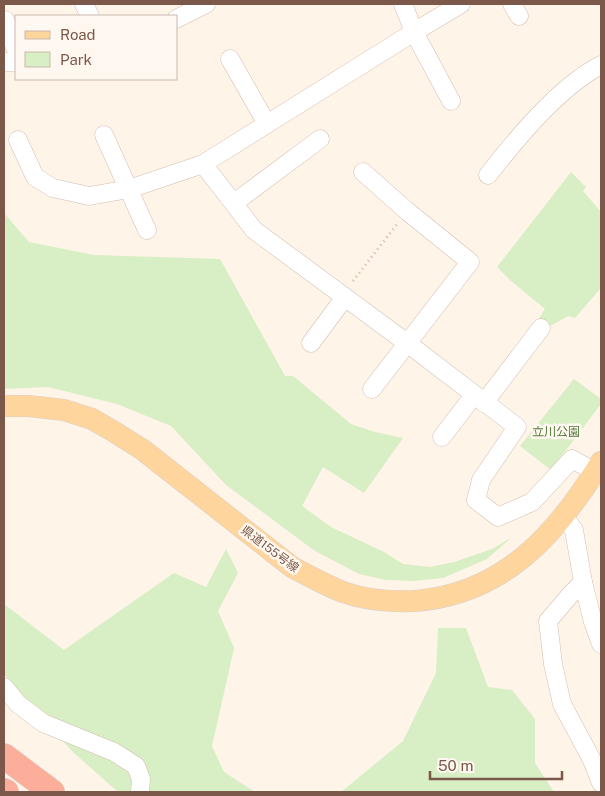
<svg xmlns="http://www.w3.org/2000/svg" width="605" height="796" font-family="'Public Sans','Noto Sans JP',sans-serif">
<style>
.green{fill:#d8eec4}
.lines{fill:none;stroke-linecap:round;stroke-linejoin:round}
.minor-casing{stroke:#d4bdaf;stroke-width:19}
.major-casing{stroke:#dad0cc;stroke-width:22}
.highway-casing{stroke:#dad0cc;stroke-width:26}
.path{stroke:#dcb39f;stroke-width:3;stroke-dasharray:1 4;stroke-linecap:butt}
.minor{stroke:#fff;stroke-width:18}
.major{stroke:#ffd59e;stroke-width:21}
.highway{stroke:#fdae9a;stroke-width:25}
.labels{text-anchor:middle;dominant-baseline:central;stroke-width:5;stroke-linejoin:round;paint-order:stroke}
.park-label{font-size:12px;fill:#537b3c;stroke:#fff8f0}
.street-label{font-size:12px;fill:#7b5849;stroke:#fff8f0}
</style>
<rect width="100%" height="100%" fill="#fef4e8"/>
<g class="green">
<polygon points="571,172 586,187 583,191 601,212 601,288 575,318 568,316 547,328 538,320 545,309 510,280 497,267"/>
<polygon points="4,213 29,242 94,255 220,259 285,376 293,376 351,424 375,432 403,438 364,493 323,467 302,506 331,527 384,552 403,564 430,567 454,562 492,549 512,537 487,559 443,578 414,581 386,580 359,574 315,551 226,485 171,426 117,404 48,387 4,389"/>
<polygon points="574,379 601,399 601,404 551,470 520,446"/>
<polygon points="226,549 238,573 218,611 234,648 212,746 224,772 255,792 118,792 74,753 27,703 4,674 4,604 64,650 174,573 206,587"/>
<polygon points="438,628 466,628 488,687 512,690 535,719 535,763 554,792 341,792 403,741 436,673"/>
</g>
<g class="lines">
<defs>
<g id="minor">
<polyline points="84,4 90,16"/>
<polyline points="403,4 414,32 203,164 254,230 407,343 517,427 481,480 476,500 498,517 532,502 572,459 595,472"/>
<polyline points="512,4 519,16"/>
<polyline points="176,19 206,4"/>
<polyline points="5,20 16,50"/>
<polyline points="230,59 267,124"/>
<polyline points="4,62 16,62"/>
<polyline points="451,101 414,32 461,4"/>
<polyline points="104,135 147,230"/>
<polyline points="18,140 35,177 53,188 89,196 129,189 203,164"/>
<polyline points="363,172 407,211 470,262 372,389"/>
<path d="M488 175C517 138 559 87 601 65"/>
<polyline points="234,203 320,139"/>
<polyline points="311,343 345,297"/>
<polyline points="484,403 541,328"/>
<polyline points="442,437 474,395"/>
<polyline points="564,516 574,530 583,582 593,622 601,644"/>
<polyline points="583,582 571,594 548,621 553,664 562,704 592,760 601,783"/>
<polyline points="4,687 18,704 43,723 114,752 136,766 141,779 140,792"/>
</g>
<path id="major" d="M4 406H28L64 410 92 419 113 431 143 450 292 567C309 576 325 585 343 592 365 600 391 602 414 601 503 595 557 534 601 462"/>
<g id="highway">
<polyline points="4,756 52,792"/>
<polyline points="4,791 6,792"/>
</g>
</defs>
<use href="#minor" class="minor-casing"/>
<use href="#major" class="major-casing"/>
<use href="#highway" class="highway-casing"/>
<polyline class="path" points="353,281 398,223"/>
<use href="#minor" class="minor"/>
<use href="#major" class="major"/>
<use href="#highway" class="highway"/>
</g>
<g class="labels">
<g class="park-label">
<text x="556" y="432">立川公園</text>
</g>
<g class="street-label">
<text transform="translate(270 549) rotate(37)">県道155号線</text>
</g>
</g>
<rect width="605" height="796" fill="none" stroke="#7b5849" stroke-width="10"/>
<rect x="15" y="15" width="162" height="65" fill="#fff8f0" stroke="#cab8ad"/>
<rect x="25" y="31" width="25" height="8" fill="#ffd59e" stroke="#cab8ad"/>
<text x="60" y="40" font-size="15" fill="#7b5849">Road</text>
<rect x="25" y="52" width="25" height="15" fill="#d8eec4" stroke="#cab8ad"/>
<text x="60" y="65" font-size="15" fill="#7b5849">Park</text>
<path d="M430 771v8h132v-8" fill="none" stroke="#7b5849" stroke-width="2.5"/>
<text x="438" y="771" font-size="15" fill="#7b5849" stroke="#fff8f0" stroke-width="4" paint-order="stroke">50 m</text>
</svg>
